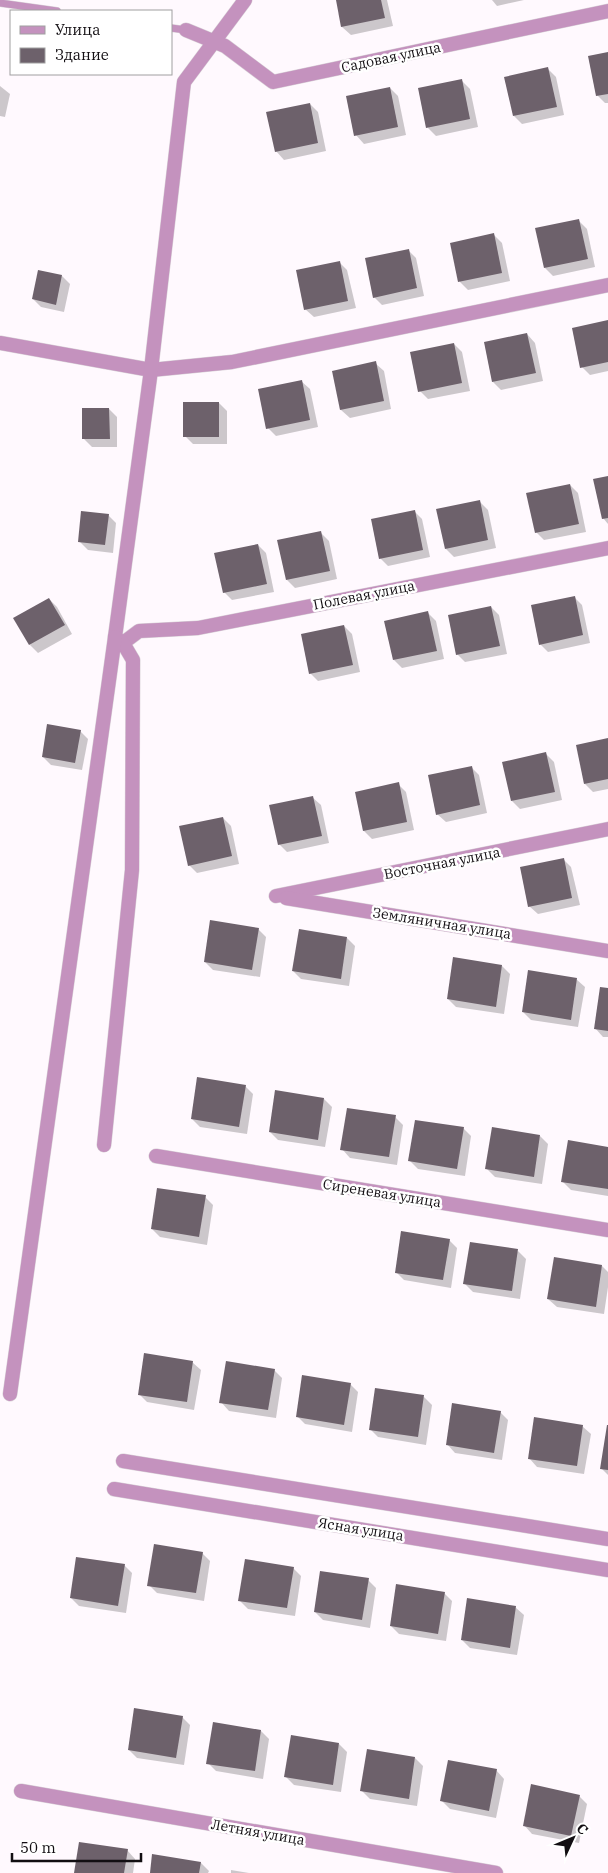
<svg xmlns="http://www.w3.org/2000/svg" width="608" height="1873" font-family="'IBM Plex Serif',serif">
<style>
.shadow{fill:#0003}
.building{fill:#6d616b}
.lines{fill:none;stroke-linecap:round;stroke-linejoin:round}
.lane-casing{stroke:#d9d3d8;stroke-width:8}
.street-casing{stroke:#d9d3d8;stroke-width:15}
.lane{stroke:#c492be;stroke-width:7}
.street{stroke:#c492be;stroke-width:14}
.labels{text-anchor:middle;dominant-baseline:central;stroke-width:5;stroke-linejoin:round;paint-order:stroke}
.street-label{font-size:14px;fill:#120e12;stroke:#fff}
</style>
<rect width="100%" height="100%" fill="#fff9fe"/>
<g class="shadow">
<polygon points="337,0 387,0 393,26 351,35 342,27"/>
<polygon points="492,0 524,0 497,6"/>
<polygon points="608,53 608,103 605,103 597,95"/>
<polygon points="548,69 556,77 564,115 522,124 514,116"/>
<polygon points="461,80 470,89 478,127 436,136 428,128"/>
<polygon points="0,86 10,94 5,117 0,116"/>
<polygon points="390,88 398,96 406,135 364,144 356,135"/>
<polygon points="310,104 318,112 326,151 284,160 276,151"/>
<polygon points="579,221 587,229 595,267 553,276 545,268"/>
<polygon points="494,235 502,243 510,281 468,290 460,282 452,244"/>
<polygon points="408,250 416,258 424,296 382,305 374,297"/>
<polygon points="339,262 347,270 356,308 314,317 305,309"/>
<polygon points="62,276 70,284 64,312 41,307 33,299"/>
<polygon points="608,321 608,371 590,375 582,367"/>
<polygon points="527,334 535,343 543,381 501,390 493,382"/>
<polygon points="454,344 462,352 470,391 428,399 420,391"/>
<polygon points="375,363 384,371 391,409 350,418 341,410 333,372"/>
<polygon points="301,381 310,389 318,427 276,436 268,428"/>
<polygon points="219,403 227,411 227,444 193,444 185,436"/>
<polygon points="109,409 117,417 117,447 92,447 84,439"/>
<polygon points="608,477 608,524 603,518"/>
<polygon points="570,485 578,493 586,532 544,540 536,532"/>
<polygon points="480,502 488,510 496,548 454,557 446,549"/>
<polygon points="414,511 422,519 430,557 388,566 380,558"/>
<polygon points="108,515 116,523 113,553 88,550 80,542"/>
<polygon points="321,533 329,541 337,579 295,588 287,580"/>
<polygon points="258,545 266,553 274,592 232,600 224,592"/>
<polygon points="574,597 582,605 590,643 548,652 540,644"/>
<polygon points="49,599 57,607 72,634 38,653 30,645"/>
<polygon points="491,607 499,615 507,654 465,662 457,654"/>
<polygon points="428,613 436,621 444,659 402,668 394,660"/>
<polygon points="344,626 352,634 360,672 318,681 310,673"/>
<polygon points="80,731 88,739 82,770 51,765 43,757"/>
<polygon points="608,739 608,789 593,792 585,784"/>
<polygon points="546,754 554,762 562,800 520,809 512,801"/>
<polygon points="471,767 479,775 487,813 446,822 437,814"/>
<polygon points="398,784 406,792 414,830 372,839 364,831 356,793"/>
<polygon points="312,797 321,805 329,843 287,852 279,844"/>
<polygon points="223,818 231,826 239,864 197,873 189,865"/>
<polygon points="563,859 571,867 580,905 538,914 529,906"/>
<polygon points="258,929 266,937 260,977 213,970 205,962"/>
<polygon points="347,938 355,946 349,986 301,979 293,971"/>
<polygon points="502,966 510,974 504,1014 456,1007 448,999"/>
<polygon points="576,979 585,987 578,1027 531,1020 523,1012"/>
<polygon points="608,990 608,1037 603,1037 595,1028"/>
<polygon points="245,1086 253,1094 247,1134 200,1127 192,1119"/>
<polygon points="324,1099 332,1107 325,1147 278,1140 270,1132"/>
<polygon points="395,1117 403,1125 397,1165 350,1158 342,1149"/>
<polygon points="463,1128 471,1136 465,1176 418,1169 410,1161"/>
<polygon points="540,1136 548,1144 542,1184 495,1177 487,1169"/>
<polygon points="608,1148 608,1196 571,1190 563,1182"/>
<polygon points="205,1197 213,1205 207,1245 160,1237 152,1229"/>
<polygon points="449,1240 457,1248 451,1288 404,1280 396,1272"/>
<polygon points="518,1251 526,1259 520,1299 473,1292 464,1283"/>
<polygon points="602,1266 608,1272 608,1287 604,1314 557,1307 548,1299"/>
<polygon points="192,1362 201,1370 194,1410 147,1402 139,1394"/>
<polygon points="274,1370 282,1378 276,1418 229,1411 221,1402"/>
<polygon points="350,1384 358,1392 352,1432 305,1424 297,1416"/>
<polygon points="377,1389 424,1397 432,1405 426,1445 378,1437 370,1429"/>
<polygon points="500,1412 508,1420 502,1460 455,1453 447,1444"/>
<polygon points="582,1426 591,1434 584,1474 537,1467 529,1458"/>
<polygon points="608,1428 608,1475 601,1468"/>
<polygon points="202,1553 210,1561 204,1601 157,1593 149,1585"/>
<polygon points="124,1565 132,1573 126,1613 79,1606 71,1598"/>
<polygon points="293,1568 301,1576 295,1616 248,1609 240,1601"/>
<polygon points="368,1580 376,1588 370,1628 323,1620 315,1612"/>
<polygon points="444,1593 452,1601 446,1641 399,1634 391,1626"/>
<polygon points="515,1607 524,1615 517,1655 470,1648 462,1640"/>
<polygon points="182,1717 190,1725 184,1765 137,1758 129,1750"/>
<polygon points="261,1731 269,1739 263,1779 216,1771 208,1763"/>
<polygon points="339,1744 347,1752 341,1792 294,1785 286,1777"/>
<polygon points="415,1758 423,1766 417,1806 370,1799 362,1791"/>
<polygon points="496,1770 504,1779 496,1818 450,1809 442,1801"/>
<polygon points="579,1796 587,1804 579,1843 532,1834 524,1825"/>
<polygon points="127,1850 135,1859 133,1873 75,1873"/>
<polygon points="201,1863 209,1871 208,1873 151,1873"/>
<polygon points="231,1870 249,1873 231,1873"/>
</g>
<g class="building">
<polygon points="336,0 381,0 385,18 341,27"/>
<polygon points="608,52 608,94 596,96 588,56"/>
<polygon points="548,67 557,107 513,116 504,77"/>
<polygon points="462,79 470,119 426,128 418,88"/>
<polygon points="390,87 398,127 354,136 346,96"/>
<polygon points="310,103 318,143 275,152 266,112"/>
<polygon points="579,219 588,259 544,268 535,228"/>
<polygon points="494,233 502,273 458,282 450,243"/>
<polygon points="409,249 417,288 373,298 365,258"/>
<polygon points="340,261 348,301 304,310 296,270"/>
<polygon points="38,270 62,275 56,305 32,299"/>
<polygon points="608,320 608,362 580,368 572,328"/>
<polygon points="527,333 536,373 492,382 484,342"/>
<polygon points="454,343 462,383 418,392 410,352"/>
<polygon points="376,361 384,401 340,410 332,371"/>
<polygon points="302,380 310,420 266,429 258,389"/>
<rect x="183" y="402" width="36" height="35"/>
<polygon points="82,408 109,408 110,439 82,439"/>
<polygon points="608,476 608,518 602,519 593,479"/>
<polygon points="570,484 579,524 535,533 526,493"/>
<polygon points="480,500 488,540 445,549 436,509"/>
<polygon points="415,510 423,550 379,559 371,519"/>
<polygon points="81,511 109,514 105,545 78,542"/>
<polygon points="321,531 330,571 286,580 277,540"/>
<polygon points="258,544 267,584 223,593 214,553"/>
<polygon points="575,596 583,635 539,645 531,605"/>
<polygon points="49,598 65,625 29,645 13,618"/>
<polygon points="491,606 500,646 456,655 448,615"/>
<polygon points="428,611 437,651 393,660 384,621"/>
<polygon points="344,625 353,665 309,674 301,634"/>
<polygon points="47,724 81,730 75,763 42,757"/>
<polygon points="608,738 608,779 584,784 576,745"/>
<polygon points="546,752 555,792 511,801 502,762"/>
<polygon points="472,766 480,805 436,815 428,775"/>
<polygon points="399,782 407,822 363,831 355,792"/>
<polygon points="313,796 322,836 278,845 269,805"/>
<polygon points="223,817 232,856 188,866 179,826"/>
<polygon points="564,858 572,898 528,907 520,867"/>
<polygon points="210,920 259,928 252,970 204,962"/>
<polygon points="299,929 347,937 341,979 292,971"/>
<polygon points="453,957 502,965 496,1007 447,999"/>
<polygon points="528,970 577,978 571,1020 522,1012"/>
<polygon points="600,987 608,988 608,1031 594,1029"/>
<polygon points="197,1077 246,1085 239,1127 191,1119"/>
<polygon points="275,1090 324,1098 318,1140 269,1132"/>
<polygon points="347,1108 396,1115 389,1157 340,1150"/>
<polygon points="415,1120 464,1127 457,1169 408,1161"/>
<polygon points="492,1127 540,1135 534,1177 485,1169"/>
<polygon points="568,1140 608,1147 608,1189 561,1182"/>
<polygon points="157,1188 206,1195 199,1237 151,1229"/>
<polygon points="401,1231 450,1239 443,1280 395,1273"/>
<polygon points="470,1242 518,1249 512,1291 463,1284"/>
<polygon points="554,1257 602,1265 596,1307 547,1299"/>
<polygon points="144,1353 193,1361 187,1402 138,1395"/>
<polygon points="226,1361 275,1369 268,1410 219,1403"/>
<polygon points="302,1375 351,1383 344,1425 296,1417"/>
<polygon points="375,1388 424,1395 418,1437 369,1430"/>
<polygon points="452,1403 501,1411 494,1453 446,1445"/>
<polygon points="534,1417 583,1425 577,1466 528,1459"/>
<polygon points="607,1425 608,1425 608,1470 600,1469"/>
<polygon points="154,1544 203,1552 196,1593 147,1586"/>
<polygon points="76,1557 125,1564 118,1606 70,1598"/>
<polygon points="245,1559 294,1567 287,1608 238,1601"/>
<polygon points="320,1571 369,1578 362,1620 314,1612"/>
<polygon points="396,1584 445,1592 438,1634 390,1626"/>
<polygon points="467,1598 516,1606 510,1648 461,1640"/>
<polygon points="134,1708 183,1716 176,1758 128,1750"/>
<polygon points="213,1722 261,1730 255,1771 206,1764"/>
<polygon points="291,1735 339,1743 333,1785 284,1777"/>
<polygon points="367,1749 415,1757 409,1799 360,1791"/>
<polygon points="448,1760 497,1769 489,1811 440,1801"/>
<polygon points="531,1784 580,1795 571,1836 523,1826"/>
<polygon points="79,1842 128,1849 124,1873 74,1873"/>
<polygon points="152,1854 201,1862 199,1873 150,1873"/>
</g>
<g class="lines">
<defs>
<g id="lane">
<polyline points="0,3 57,11"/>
<polyline points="171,28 186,30"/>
</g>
<g id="street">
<polyline points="186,30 225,46 273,82 608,11"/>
<polyline points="0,343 151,370 232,362 608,285"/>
<polyline points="123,643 139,631 198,628 608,548"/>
<polyline points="276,896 608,829"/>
<polyline points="286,898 608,951"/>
<polyline points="104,1145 132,870 133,660 123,643 115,637 151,370 184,82 245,0"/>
<polyline points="156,1156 608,1230"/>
<polyline points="10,1394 115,637"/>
<polyline points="123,1461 608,1539"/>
<polyline points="114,1489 608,1570"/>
<polyline points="21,1791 496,1873"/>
</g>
</defs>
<use href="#lane" class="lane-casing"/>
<use href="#street" class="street-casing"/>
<use href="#lane" class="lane"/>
<use href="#street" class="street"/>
</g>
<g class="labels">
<g class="street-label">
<text transform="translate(391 57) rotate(-12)">Садовая улица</text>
<text transform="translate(364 595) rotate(-11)">Полевая улица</text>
<text transform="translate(442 863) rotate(-11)">Восточная улица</text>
<text transform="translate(442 923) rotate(9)">Земляничная улица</text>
<text transform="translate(382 1193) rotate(9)">Сиреневая улица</text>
<text transform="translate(361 1529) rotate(9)">Ясная улица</text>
<text transform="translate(258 1832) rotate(10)">Летняя улица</text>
</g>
</g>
<rect x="10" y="10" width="162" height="65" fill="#ffffff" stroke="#a09fa0"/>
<rect x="20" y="26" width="25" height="8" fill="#c492be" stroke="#a09fa0"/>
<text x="55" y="35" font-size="15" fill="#120e12">Улица</text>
<rect x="20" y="48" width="25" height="15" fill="#6d616b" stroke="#a09fa0"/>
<text x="55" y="60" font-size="15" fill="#120e12">Здание</text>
<g transform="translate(573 1838) rotate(46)" stroke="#ffffff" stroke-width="4" paint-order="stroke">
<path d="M0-4L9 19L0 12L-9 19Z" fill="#120e12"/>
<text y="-8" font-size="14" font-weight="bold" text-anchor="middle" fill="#120e12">С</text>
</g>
<path d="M12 1853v8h129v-8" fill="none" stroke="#120e12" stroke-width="2.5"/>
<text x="20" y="1853" font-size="15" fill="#120e12" stroke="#ffffff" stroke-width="4" paint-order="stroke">50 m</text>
</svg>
